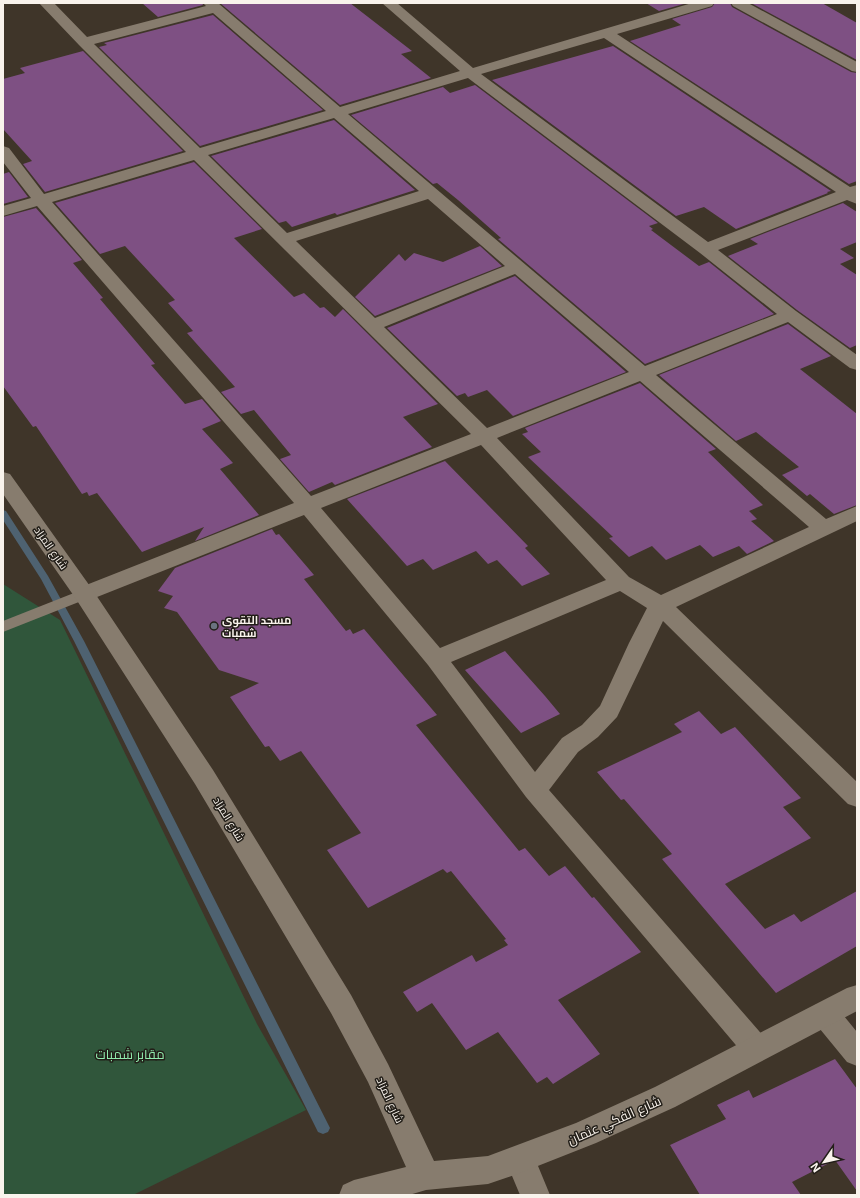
<svg xmlns="http://www.w3.org/2000/svg" width="860" height="1198" font-family="Inter,Cairo,sans-serif">
	<style>
		.green { fill: #30563b }
		.lines { fill: none; stroke-linecap: round; stroke-linejoin: round }
		.stream { fill: #4e6271; fill-rule: evenodd }
		.building { fill: #7e5083 }
		.lane { fill: #877c6e; fill-rule: evenodd }
		.street { fill: #877c6e; fill-rule: evenodd }
		.secondary { fill: #877c6e; fill-rule: evenodd }
		.worship-dot { fill: #6b7280; stroke: #221e18; stroke-width: 1.5 }
		.labels { text-anchor: middle; stroke-width: 3; stroke-linejoin: round; paint-order: stroke }
		.street-label { font-size: 11px; fill: #f9f3ec; stroke: #221e18 }
		.poi-label { font-size: 11px; font-weight: bold; fill: #f9f3ec; stroke: #221e18; text-anchor: start }
		.near-park-label { font-size: 13px; fill: #91edad; stroke: #221e18 }
		.near-street-label { font-size: 13px; fill: #f9f3ec; stroke: #221e18 }
	</style>
	<rect width="100%" height="100%" fill="#3f3529"/>
	<path class="green" d="M3,584L60,620L257,1024L306,1110L133,1195H3Z"/>
	<g class="lines">
		<path class="stream" d="M3,510L6,511L48,576L84,641L328,1124L330,1128L328,1132L323,1134L318,1132L74,641L41,579L3,520Z"/>
	</g>
	<path class="building" d="M142,3H202L203,5L158,17Z
		M220,3H350L412,51L401,54L431,78L340,105Z
		M646,3H687L659,11Z
		M715,3H730L732,7L851,72L857,73V181L849,184L630,41L681,25L672,19L712,7Z
		M751,3H822L857,23V60Z
		M213,15L323,110L200,146L99,47L107,45L104,43Z
		M613,46L831,191L827,192L828,193L736,229L704,207L676,216L492,80Z
		M83,51L183,151L45,192L23,164L32,161L3,129V79L25,73L20,68Z
		M475,85L658,223L649,226L653,229L651,230L699,266L709,262L774,314L645,364L498,239L501,238L458,200L437,183L433,184L351,115L443,87L450,93Z
		M334,120L415,190L337,215L335,213L292,227L286,221L279,223L211,156Z
		M194,162L262,229L234,238L294,297L304,293L320,308L324,307L335,317L343,309L438,404L403,417L432,447L335,485L332,482L309,492L280,459L291,455L254,410L241,414L221,392L235,387L187,333L193,331L168,303L175,300L125,246L100,254L55,203Z
		M9,172L28,197L3,204V174Z
		M843,203L857,212V242L840,249L854,258L840,264L857,275V345L850,348L797,310L728,256L758,244L750,239Z
		M36,208L82,260L73,263L103,298L100,299L155,364L151,365L185,404L202,399L221,421L202,429L233,463L220,469L259,515L195,541L204,527L142,552L97,493L89,496L87,492L82,494L36,426L33,427L3,386V217Z
		M480,246L502,266L375,316L355,297L399,254L405,261L414,253L443,262Z
		M515,276L626,372L513,416L487,390L468,397L465,393L457,396L387,328Z
		M788,324L831,356L800,369L857,414V505L834,514L810,494L807,496L782,475L799,467L756,432L736,441L659,375Z
		M640,383L716,449L708,452L763,505L749,511L757,519L751,521L774,541L747,554L739,546L713,557L700,545L666,560L652,546L629,557L609,538L613,537L528,457L541,452L522,434L528,432L525,428Z
		M445,461L528,546L525,548L550,574L522,586L497,560L488,564L476,551L433,570L423,559L407,566L347,499Z
		M272,529L276,535L279,534L314,575L304,579L346,631L350,629L353,634L364,629L437,715L416,725L519,851L525,848L549,876L565,866L592,898L594,897L641,952L558,1000L600,1054L553,1084L547,1077L537,1083L498,1032L466,1050L432,1003L417,1012L403,992L472,955L476,962L508,945L504,940L506,939L451,871L447,873L443,869L368,908L327,850L361,833L301,751L280,761L269,746L265,747L230,697L259,683L219,670L177,612L164,608L173,596L158,591L175,568Z
		M505,651L545,696L560,714L521,733L465,670Z
		M699,711L721,734L735,727L801,798L783,807L811,838L725,884L765,929L794,914L801,922L857,891V946L776,993L662,859L672,854L624,799L621,800L597,772L682,732L674,724Z
		M835,1059L857,1089V1191L835,1160L792,1182L801,1195H700L670,1145L726,1119L717,1105L749,1090L753,1098Z"/>
	<g class="lines">
		<path class="lane" d="M84,589L89,590L91,594L89,598L3,632V621Z"/>
		<path class="street" d="M39,3H54L87,37L206,6L203,3H218L340,107L460,71L382,3H397L473,68L692,3H714L712,6L617,34L850,187L857,185V204L847,200L718,250L796,311L857,355V370L850,368L788,322L656,375L826,519L857,506V521L676,607L857,782V807L848,804L663,621L617,717L598,737L578,752L549,790L766,1039L770,1048L766,1057L756,1061L746,1057L526,797L428,665L304,515L92,599L84,602L76,599L73,594L76,589L294,503L37,206L3,216V206L31,198L3,162V146L9,148L44,194L186,152L79,45ZM213,13L326,111L200,148L94,44ZM604,38L836,192L708,242L481,74ZM468,78L700,253L777,314L645,366L348,114ZM334,118L419,191L287,233L208,155ZM194,160L471,434L311,496L52,202ZM428,199L505,266L375,318L296,241ZM515,274L629,372L487,428L384,327ZM640,381L809,527L661,595L629,577L497,438ZM481,445L606,580L440,648L321,508ZM620,591L647,608L629,643L600,706L582,725L562,738L535,772L451,662Z
			M731,3H748L857,62V72L852,71L733,6Z
			M825,1002L835,1005L857,1032V1066L847,1062L815,1023L811,1014L815,1005Z
			M520,1145L531,1149L550,1195H520L505,1159L509,1149Z"/>
		<path class="secondary" d="M3,472L10,474L92,589L213,770L351,995L388,1064L434,1161L488,1156L576,1123L655,1087L847,988L857,985V1011L675,1107L596,1143L520,1173L488,1184L426,1190L409,1195H339L343,1185L354,1180L406,1167L368,1082L331,1013L195,784L76,599L3,494Z"/>
	</g>
	<circle class="worship-dot" cx="214" cy="626" r="4"/>
	<g class="labels">
		<g class="street-label">
			<text transform="translate(51 548) rotate(55)" y="4">شارع المزاد</text>
			<text transform="translate(229 819) rotate(59)" y="4">شارع المزاد</text>
			<text transform="translate(390 1100) rotate(65)" y="4">شارع المزاد</text>
		</g>
		<g class="poi-label">
			<text x="222" y="624">مسجد التقوى<tspan x="222" dy="13">شمبات</tspan></text>
		</g>
		<g class="near-park-label">
			<text x="130" y="1059">مقابر شمبات</text>
		</g>
		<g class="near-street-label">
			<text transform="translate(614 1120) rotate(-24)" y="5">شارع الفكي عثمان</text>
		</g>
	</g>
	<rect width="860" height="1198" fill="none" stroke="#f9f3ec" stroke-width="8"/>
	<g transform="translate(824 1162) rotate(236)" stroke="#221e18" stroke-width="3" paint-order="stroke">
	<path d="M0-3L7 15L0 10L-7 15Z" fill="#f9f3ec"/>
	<text y="-6" font-size="11" font-weight="bold" text-anchor="middle" fill="#f9f3ec">N</text>
	</g>
</svg>
